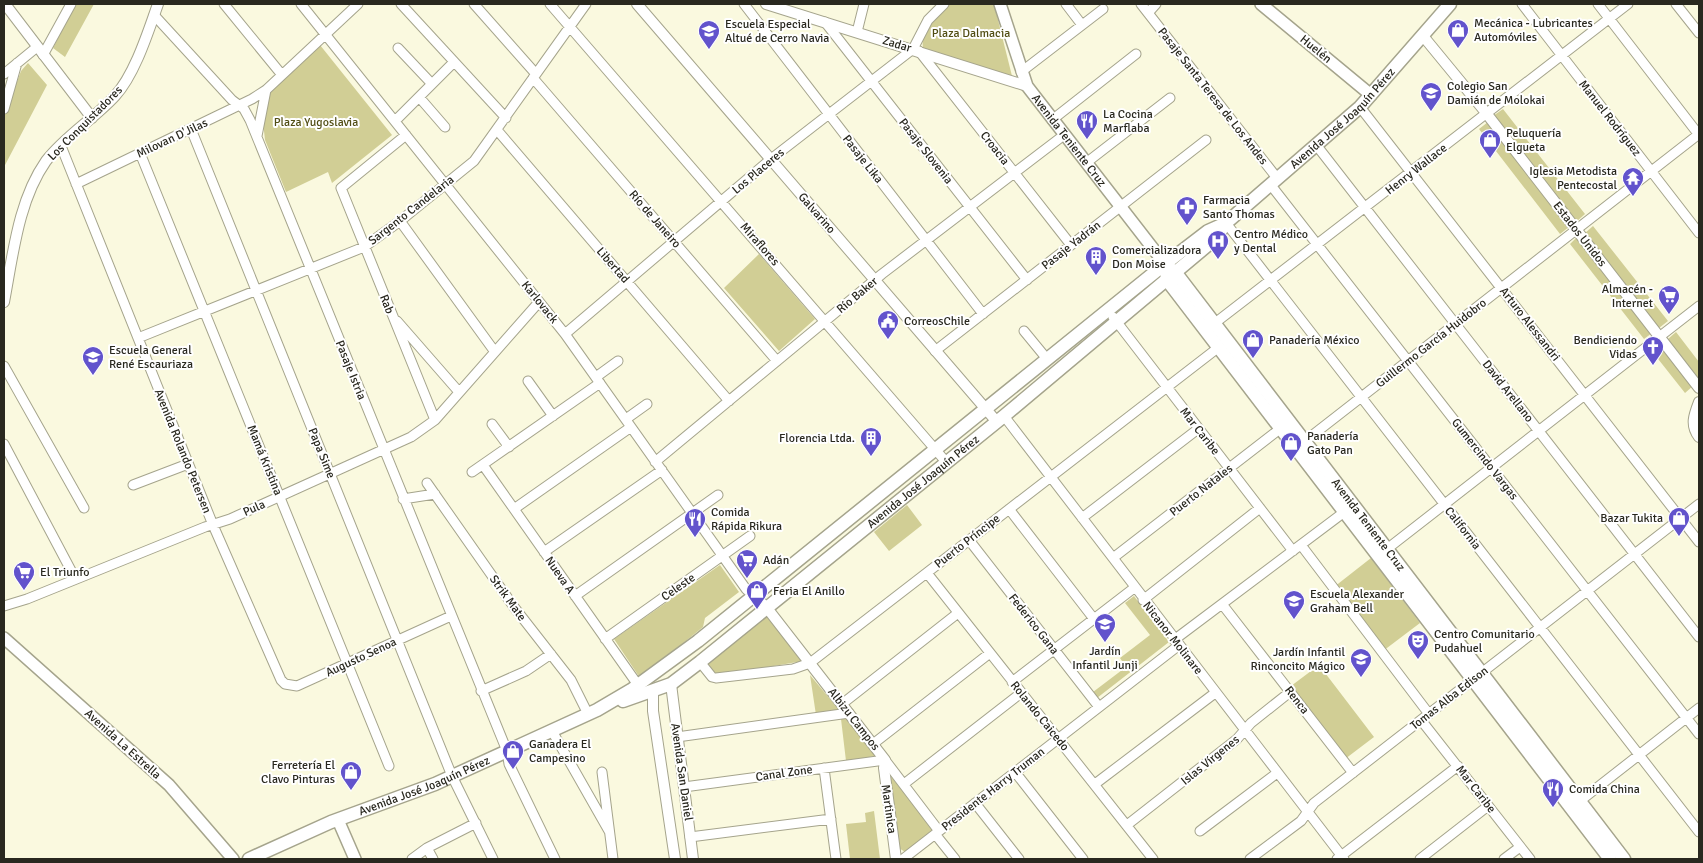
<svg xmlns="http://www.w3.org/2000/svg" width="1703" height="863" font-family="Signika,sans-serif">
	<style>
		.green { fill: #d1ce95 }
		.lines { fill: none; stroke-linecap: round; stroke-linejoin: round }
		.minor-casing { stroke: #a5a48c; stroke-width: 11 }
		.tertiary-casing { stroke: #a5a48c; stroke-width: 12 }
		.secondary-casing { stroke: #a5a48c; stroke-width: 14 }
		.primary-casing { stroke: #a5a48c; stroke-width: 15 }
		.minor { stroke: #fff; stroke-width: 9 }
		.tertiary { stroke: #fff; stroke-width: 10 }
		.secondary { stroke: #fff; stroke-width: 11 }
		.primary { stroke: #fff; stroke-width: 12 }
		.labels { text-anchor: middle; stroke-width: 4; stroke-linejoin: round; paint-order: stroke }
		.poi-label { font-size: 12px; fill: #29281f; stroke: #fff; text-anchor: start }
		.park-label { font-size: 12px; fill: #524e15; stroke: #fff }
		.street-label { font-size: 12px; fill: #29281f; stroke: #fff }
	</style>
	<rect width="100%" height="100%" fill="#faf9df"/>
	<path class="green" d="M75,4H94L65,57L53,48Z
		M949,4H994L1012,76L923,48C920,30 937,15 949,4Z
		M320,45L392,135L332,183L328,172L286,192L265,140L263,122L270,93Z
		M28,63L47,85L4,167V116L21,71Z
		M1503,109L1585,214L1576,222L1493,116Z
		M1488,122L1569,227L1560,234L1479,129Z
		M1593,226L1668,321L1659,328L1584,234Z
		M1577,237L1652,333L1644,339L1570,244Z
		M759,254L815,319L779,351L724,288Z
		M1676,332L1699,362V379L1668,339Z
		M1660,343L1693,386L1685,393L1651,350Z
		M907,505L922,525L889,551L874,532Z
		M1371,558L1420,623L1383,651L1334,587Z
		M720,565L739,592L705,618L703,627L640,678L614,639Z
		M1134,596L1169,642L1097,698L1093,692L1126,667L1120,658L1150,635L1125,603Z
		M766,616L803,661L715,676L707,665Z
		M1319,665L1374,737L1345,759L1291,686Z
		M810,675L840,711L816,715Z
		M847,718L875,756L846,761L841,719Z
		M890,775L933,831L905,852L899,848Z
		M874,811L880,859H850L846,824L866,822L865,813Z"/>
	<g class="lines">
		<g class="minor-casing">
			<path id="minor" d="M224,4L282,75
				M301,4L565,334L746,589L754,596
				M401,4L506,118
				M474,4L536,74
				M550,4L947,463
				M744,4L983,314
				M1066,4L1082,25
				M1141,4L1277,178
				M1522,4L1699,233
				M1598,4L1699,135
				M1676,4L1699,33
				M1148,13L1156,4
				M154,15L232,100L244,109L250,120L507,751L509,764L555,859
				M825,22L1027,280
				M857,32L864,4
				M398,48L432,84
				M919,51L1071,245
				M43,55L71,4
				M1021,72L1103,9
				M4,74L37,47
				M533,78L777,361
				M419,97L445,127
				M1360,107L1699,542
				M4,109L17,63
				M1052,120L1136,54
				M395,121L454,62
				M191,129L452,776L493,859
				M497,130L729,401
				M406,135L341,188L435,420
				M257,136L266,90
				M61,146L213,525L281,680L285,684L297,686L451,616
				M1317,146L1699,637
				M140,153L389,766
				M1086,163L1170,98
				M76,184L252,99L266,90L358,4
				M1270,184L1699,734
				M400,221L495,352
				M1226,223L1699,832
				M1113,317L1293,551
				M397,321L459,392
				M1210,323H1215L1628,4
				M1024,331L1047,359
				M565,334L771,159L913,49L928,20L944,4
				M138,338L364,247L400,221L474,161L586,4
				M935,351L1206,140
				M4,366L84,508
				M596,377L618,361
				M528,381L553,416
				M1004,416L1344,859
				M626,419L647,404
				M492,424L509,447
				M1305,441L1699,134
				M4,444L75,578
				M655,462L882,274L1064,135
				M483,465L638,685
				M472,472L600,383
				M427,483L514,607L571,680L588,714
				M133,485L188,464
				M403,499L435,494
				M514,509L631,427
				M1009,509L1094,619
				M1082,518L1198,429
				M969,540L1099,707
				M1301,545L1429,714
				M1387,549L1699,306
				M544,552L662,470
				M1113,558L1285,425
				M927,573L1153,859
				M575,596L718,495
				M1143,600L1260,508
				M1222,604L1353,773
				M4,606L27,599L205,527L230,519L411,437L435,420L539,302
				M605,639L750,536
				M1174,640L1347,510
				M700,662L712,677L716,678L793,669L810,663L1219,347
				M1012,682L1134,588
				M481,691L526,671L551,654
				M842,704L958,613
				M1421,720L1530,859
				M552,731L609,831
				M677,737L849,713
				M873,744L990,653
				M824,768L836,859
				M602,772L613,859
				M1015,772L1083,859
				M904,784L1021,693
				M1095,784L1215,693
				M684,787L885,760L939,831
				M1580,801L1699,708
				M975,803L1019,859
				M1127,825L1237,739L1251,723L1290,692
				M1200,831L1277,773
				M935,834L955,859
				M690,837L831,819
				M427,848L433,859
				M412,859L427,848L476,823
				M903,859L1178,646
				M1250,859L1301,821L1314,803L1699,504
				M1337,859L1458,766
				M1420,859L1488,806
				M1504,859L1520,847"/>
		</g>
		<g class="tertiary-casing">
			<path id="tertiary" d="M5,4L92,118
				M637,4L997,422
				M766,4L1027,86
				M1423,36L1483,109L1699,388
				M4,302C13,255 18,201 46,161C65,136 94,119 115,96C135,74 148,32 158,4
				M1699,402C1694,415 1690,425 1699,437
				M754,596L767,608L885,760L884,768L896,859
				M671,684L693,859
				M653,691V711L675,859"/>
		</g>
		<g class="secondary-casing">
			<g id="secondary">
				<path id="s1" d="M1000,4L1027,86L1165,264"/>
				<path d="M1261,4L1371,95"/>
				<path d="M4,638L169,785L233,859"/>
				<path d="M338,820L355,859"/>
			</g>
		</g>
		<g class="primary-casing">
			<g id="primary">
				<path id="s2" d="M1169,267L1179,277L1624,859"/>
				<path d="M1166,271L1167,279L1170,284L1610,859"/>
				<path id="s3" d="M623,701L671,684L700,662L1004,416L1215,239L1226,223L1360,107L1450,4"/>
				<path id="s4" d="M249,859L331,822L435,784L597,710L631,690L698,641L1165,264L1208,231L1226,223"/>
			</g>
		</g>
		<use href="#minor" class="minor"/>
		<use href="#tertiary" class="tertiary"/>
		<use href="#secondary" class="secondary"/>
		<use href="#primary" class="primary"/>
	</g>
	<defs>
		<g id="shop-pin" transform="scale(1.125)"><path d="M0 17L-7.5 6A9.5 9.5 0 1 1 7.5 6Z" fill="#6253cc" stroke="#fff"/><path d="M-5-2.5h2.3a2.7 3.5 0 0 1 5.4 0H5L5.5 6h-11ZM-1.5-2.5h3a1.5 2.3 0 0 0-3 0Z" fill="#fff"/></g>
		<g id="school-pin" transform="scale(1.125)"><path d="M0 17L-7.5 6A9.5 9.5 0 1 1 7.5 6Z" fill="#6253cc" stroke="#fff"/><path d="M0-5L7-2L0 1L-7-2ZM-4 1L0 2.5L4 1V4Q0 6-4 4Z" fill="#fff"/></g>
		<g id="restaurant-pin" transform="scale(1.125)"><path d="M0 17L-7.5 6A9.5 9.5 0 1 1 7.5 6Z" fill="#6253cc" stroke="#fff"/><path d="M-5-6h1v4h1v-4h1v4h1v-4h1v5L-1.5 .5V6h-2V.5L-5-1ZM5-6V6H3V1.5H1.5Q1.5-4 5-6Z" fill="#fff"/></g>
		<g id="temple-pin" transform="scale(1.125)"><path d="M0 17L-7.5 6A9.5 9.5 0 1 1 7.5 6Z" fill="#6253cc" stroke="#fff"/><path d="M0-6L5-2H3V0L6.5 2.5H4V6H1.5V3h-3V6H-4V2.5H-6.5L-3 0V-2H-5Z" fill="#fff"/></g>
		<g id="pharmacy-pin" transform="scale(1.125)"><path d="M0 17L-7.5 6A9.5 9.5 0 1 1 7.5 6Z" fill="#6253cc" stroke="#fff"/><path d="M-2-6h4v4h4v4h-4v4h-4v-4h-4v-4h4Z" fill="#fff"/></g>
		<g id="hospital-pin" transform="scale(1.125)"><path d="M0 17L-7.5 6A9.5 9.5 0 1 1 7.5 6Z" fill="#6253cc" stroke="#fff"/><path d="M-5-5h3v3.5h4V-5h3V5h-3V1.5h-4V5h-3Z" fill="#fff"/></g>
		<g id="building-pin" transform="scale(1.125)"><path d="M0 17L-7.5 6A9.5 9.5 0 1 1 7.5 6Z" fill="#6253cc" stroke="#fff"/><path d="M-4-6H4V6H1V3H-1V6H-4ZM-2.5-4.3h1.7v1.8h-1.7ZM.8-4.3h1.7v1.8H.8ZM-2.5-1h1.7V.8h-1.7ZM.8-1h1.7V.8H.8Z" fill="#fff"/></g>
		<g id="supermarket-pin" transform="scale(1.125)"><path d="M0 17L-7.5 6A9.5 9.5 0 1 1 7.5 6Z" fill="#6253cc" stroke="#fff"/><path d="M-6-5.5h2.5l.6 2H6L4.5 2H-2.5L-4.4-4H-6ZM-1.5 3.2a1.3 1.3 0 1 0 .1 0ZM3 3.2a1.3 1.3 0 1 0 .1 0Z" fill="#fff"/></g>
		<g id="civic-pin" transform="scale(1.125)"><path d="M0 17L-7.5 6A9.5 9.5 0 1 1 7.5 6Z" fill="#6253cc" stroke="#fff"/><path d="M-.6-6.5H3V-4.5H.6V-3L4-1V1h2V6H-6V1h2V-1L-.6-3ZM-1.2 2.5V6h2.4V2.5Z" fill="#fff"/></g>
		<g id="church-pin" transform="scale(1.125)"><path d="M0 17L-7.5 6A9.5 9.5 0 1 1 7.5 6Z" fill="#6253cc" stroke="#fff"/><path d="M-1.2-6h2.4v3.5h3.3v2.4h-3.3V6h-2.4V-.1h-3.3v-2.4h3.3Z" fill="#fff"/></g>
		<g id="theatre-pin" transform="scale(1.125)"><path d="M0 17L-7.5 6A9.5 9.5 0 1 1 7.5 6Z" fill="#6253cc" stroke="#fff"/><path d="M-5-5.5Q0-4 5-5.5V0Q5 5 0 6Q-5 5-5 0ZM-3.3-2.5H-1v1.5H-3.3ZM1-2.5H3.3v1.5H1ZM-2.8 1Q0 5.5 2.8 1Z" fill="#fff"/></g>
	</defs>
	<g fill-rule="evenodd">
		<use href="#shop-pin" x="1458" y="30"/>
		<use href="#school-pin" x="709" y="31"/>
		<use href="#school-pin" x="1431" y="93"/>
		<use href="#restaurant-pin" x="1087" y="121"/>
		<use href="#shop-pin" x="1490" y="140"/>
		<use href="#temple-pin" x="1633" y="178"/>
		<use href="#pharmacy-pin" x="1187" y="207"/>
		<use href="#hospital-pin" x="1218" y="241"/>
		<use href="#building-pin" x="1096" y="257"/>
		<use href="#supermarket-pin" x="1669" y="296"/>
		<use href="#civic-pin" x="888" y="321"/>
		<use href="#shop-pin" x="1253" y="340"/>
		<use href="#church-pin" x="1653" y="347"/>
		<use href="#school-pin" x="93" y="357"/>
		<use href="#building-pin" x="871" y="438"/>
		<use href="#shop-pin" x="1291" y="443"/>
		<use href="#shop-pin" x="1679" y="518"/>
		<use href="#restaurant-pin" x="695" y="519"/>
		<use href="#supermarket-pin" x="747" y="560"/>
		<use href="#supermarket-pin" x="24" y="572"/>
		<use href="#shop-pin" x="757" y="591"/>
		<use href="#school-pin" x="1294" y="601"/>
		<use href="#school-pin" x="1105" y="624"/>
		<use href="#theatre-pin" x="1418" y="641"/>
		<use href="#school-pin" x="1361" y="659"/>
		<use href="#shop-pin" x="513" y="751"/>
		<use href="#shop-pin" x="351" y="772"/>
		<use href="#restaurant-pin" x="1553" y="789"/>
	</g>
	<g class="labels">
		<g class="poi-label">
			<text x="1474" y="27">Mecánica - Lubricantes<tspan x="1474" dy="14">Automóviles</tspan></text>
			<text x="725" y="28">Escuela Especial<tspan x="725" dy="14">Altué de Cerro Navia</tspan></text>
			<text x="1447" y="90">Colegio San<tspan x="1447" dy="14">Damián de Molokai</tspan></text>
			<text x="1103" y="118">La Cocina<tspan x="1103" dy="14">Marflaba</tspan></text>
			<text x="1506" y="137">Peluquería<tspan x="1506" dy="14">Elgueta</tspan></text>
			<text x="1617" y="175" text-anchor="end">Iglesia Metodista<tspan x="1617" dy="14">Pentecostal</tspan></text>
			<text x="1203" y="204">Farmacia<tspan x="1203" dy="14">Santo Thomas</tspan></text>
			<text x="1234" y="238">Centro Médico<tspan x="1234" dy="14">y Dental</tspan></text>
			<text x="1112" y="254">Comercializadora<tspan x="1112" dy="14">Don Moise</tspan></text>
			<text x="1653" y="293" text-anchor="end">Almacén -<tspan x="1653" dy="14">Internet</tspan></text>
			<text x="904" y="325">CorreosChile</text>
			<text x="1269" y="344">Panadería México</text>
			<text x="1637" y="344" text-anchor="end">Bendiciendo<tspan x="1637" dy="14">Vidas</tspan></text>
			<text x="109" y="354">Escuela General<tspan x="109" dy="14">René Escauriaza</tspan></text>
			<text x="1307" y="440">Panadería<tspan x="1307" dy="14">Gato Pan</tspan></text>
			<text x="855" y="442" text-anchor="end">Florencia Ltda.</text>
			<text x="711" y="516">Comida<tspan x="711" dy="14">Rápida Rikura</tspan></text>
			<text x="1663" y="522" text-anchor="end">Bazar Tukita</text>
			<text x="763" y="564">Adán</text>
			<text x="40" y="576">El Triunfo</text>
			<text x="773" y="595">Feria El Anillo</text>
			<text x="1310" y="598">Escuela Alexander<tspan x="1310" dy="14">Graham Bell</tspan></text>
			<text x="1434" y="638">Centro Comunitario<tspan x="1434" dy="14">Pudahuel</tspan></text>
			<text x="1105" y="655" text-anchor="middle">Jardín<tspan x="1105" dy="14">Infantil Junji</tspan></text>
			<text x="1345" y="656" text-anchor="end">Jardín Infantil<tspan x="1345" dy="14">Rinconcito Mágico</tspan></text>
			<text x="529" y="748">Ganadera El<tspan x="529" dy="14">Campesino</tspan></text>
			<text x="335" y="769" text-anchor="end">Ferretería El<tspan x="335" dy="14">Clavo Pinturas</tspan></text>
			<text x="1569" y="793">Comida China</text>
		</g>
		<g class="park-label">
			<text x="971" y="37">Plaza Dalmacia</text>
			<text x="316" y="126">Plaza Yugoslavia</text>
		</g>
		<g class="street-label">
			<text transform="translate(897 44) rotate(17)" y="4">Zadar</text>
			<text transform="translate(1316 49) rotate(39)" y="4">Huelén</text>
			<text transform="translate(1213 96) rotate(52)" y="4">Pasaje Santa Teresa de Los Andes</text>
			<text dy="4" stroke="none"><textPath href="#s3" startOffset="930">Avenida José Joaquín Pérez</textPath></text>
			<text transform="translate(1610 118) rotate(52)" y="4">Manuel Rodríguez</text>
			<text transform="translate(85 123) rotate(-45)" y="4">Los Conquistadores</text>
			<text transform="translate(172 138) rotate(-25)" y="4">Milovan D'Jilas</text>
			<text dy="4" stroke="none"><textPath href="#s1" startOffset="155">Avenida Teniente Cruz</textPath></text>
			<text transform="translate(995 148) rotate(52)" y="4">Croacia</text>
			<text transform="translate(926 151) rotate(52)" y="4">Pasaje Slovenia</text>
			<text transform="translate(863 159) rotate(52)" y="4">Pasaje Lika</text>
			<text transform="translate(1416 169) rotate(-38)" y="4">Henry Wallace</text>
			<text transform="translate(758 171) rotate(-40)" y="4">Los Placeres</text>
			<text transform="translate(411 210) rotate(-38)" y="4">Sargento Candelaria</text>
			<text transform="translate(817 213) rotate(49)" y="4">Galvarino</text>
			<text transform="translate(655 219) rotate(49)" y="4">Río de Janeiro</text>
			<text transform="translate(1580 234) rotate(52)" y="4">Estados Unidos</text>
			<text transform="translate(760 244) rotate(49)" y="4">Miraflores</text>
			<text transform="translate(1071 245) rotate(-38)" y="4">Pasaje Yadrán</text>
			<text transform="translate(613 265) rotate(49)" y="4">Libertad</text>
			<text transform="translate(857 295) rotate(-40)" y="4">Río Baker</text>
			<text transform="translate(540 302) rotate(51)" y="4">Karlovack</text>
			<text transform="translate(387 304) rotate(68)" y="4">Rab</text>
			<text transform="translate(1530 324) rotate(52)" y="4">Arturo Alessandri</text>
			<text transform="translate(1431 343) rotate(-38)" y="4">Guillermo García Huidobro</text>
			<text transform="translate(351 370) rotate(68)" y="4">Pasaje Istria</text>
			<text transform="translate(1508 391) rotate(52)" y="4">David Arellano</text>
			<text transform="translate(1200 431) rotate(52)" y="4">Mar Caribe</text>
			<text transform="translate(183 451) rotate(68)" y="4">Avenida Rolando Petersen</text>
			<text transform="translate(322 453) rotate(68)" y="4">Papa Sime</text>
			<text transform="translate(1485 459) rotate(52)" y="4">Gumercindo Vargas</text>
			<text transform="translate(265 460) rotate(68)" y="4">Mamá Kristina</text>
			<text dy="4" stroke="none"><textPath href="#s3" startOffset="374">Avenida José Joaquín Pérez</textPath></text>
			<text transform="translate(1201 490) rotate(-38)" y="4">Puerto Natales</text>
			<text transform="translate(254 508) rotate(-24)" y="4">Pula</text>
			<text dy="4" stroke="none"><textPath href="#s2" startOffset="326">Avenida Teniente Cruz</textPath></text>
			<text transform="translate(1463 528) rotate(52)" y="4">California</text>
			<text transform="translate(967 541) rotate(-38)" y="4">Puerto Príncipe</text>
			<text transform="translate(560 575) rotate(55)" y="4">Nueva A</text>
			<text transform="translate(678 587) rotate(-35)" y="4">Celeste</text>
			<text transform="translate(508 598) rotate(54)" y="4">Strik Mate</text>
			<text transform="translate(1034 624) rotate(52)" y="4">Federico Gana</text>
			<text transform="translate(1173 638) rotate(52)" y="4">Nicanor Molinare</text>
			<text transform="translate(361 657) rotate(-25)" y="4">Augusto Senoa</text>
			<text transform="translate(1449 698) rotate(-38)" y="4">Tomas Alba Edison</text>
			<text transform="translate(1297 700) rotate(52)" y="4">Renca</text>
			<text transform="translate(1040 716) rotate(51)" y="4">Rolando Caicedo</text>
			<text transform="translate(854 719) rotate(52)" y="4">Albizu Campos</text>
			<text transform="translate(123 744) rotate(42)" y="4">Avenida La Estrella</text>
			<text transform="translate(1210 760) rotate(-39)" y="4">Islas Vírgenes</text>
			<text transform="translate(682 772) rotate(82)" y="4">Avenida San Daniel</text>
			<text transform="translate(784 773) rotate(-8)" y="4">Canal Zone</text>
			<text dy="4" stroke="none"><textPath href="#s4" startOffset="190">Avenida José Joaquín Pérez</textPath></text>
			<text transform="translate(993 789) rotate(-38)" y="4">Presidente Harry Truman</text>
			<text transform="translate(1476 789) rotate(52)" y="4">Mar Caribe</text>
			<text transform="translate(889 809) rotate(82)" y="4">Martinica</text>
		</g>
	</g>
	<rect width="1703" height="863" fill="none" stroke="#29281f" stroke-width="10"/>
</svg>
